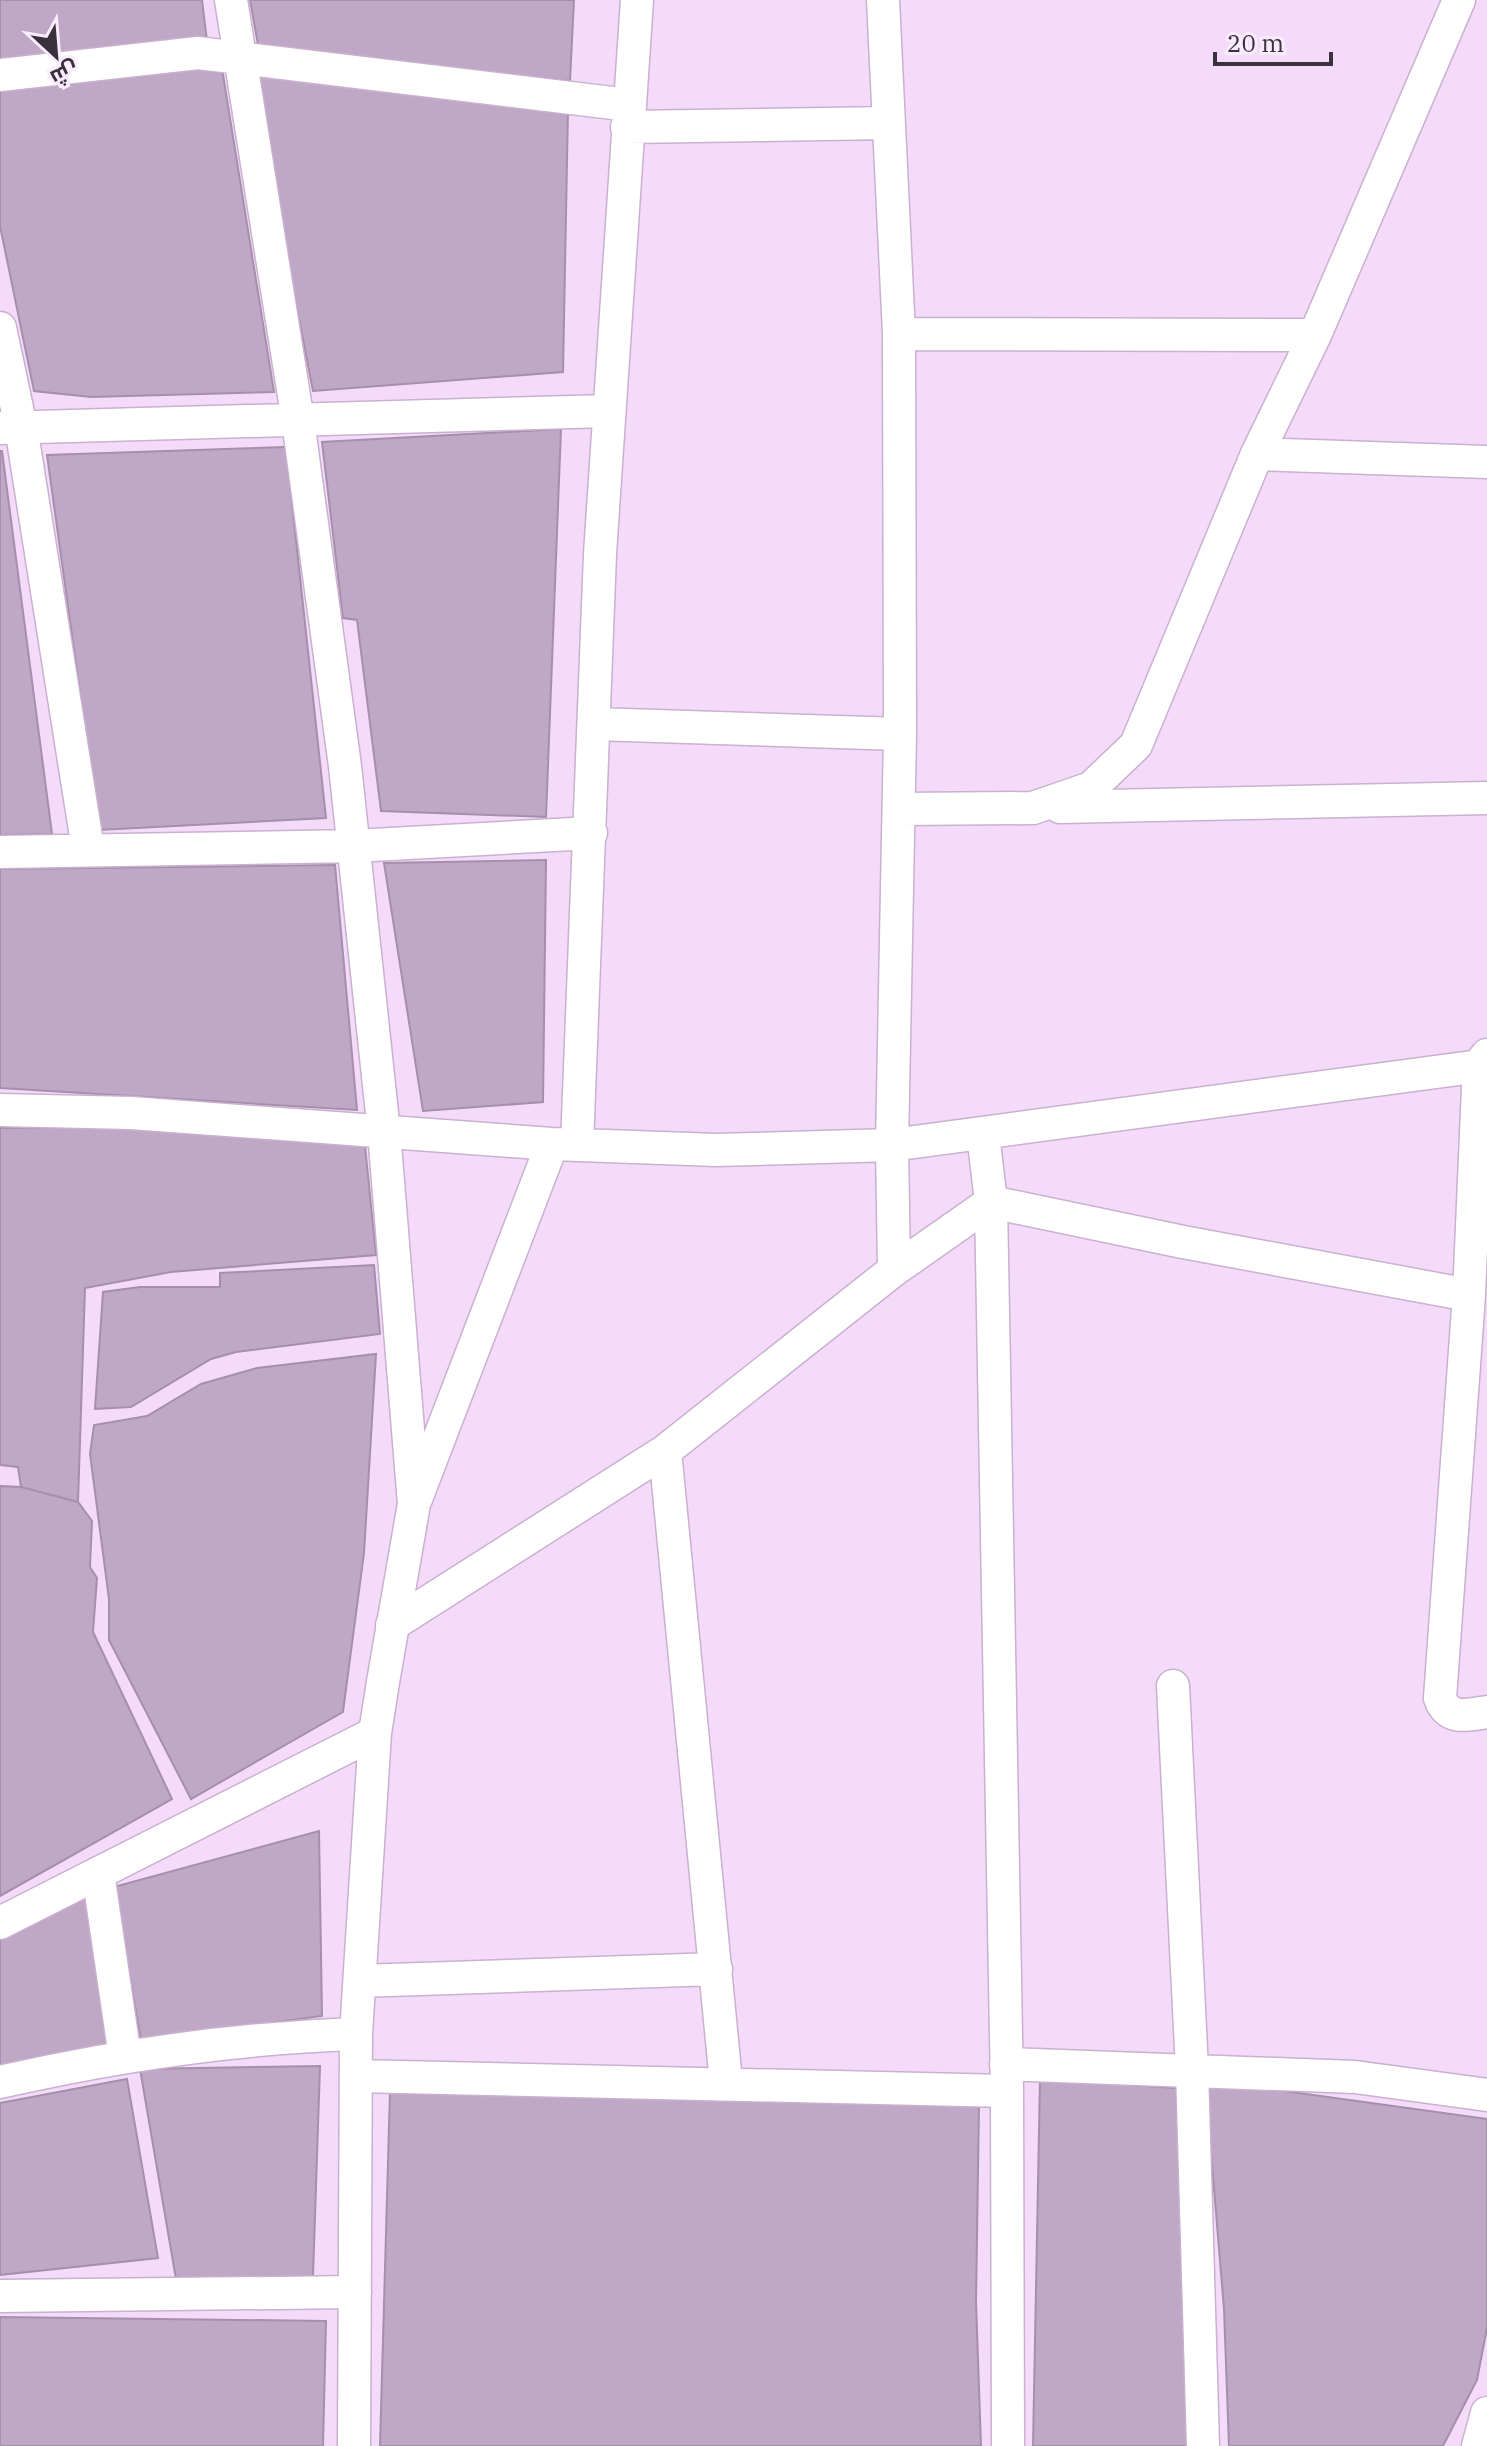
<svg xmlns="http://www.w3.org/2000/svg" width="1487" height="2446" font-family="'IBM Plex Serif',Cairo,serif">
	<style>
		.building { fill: #bfa8c5; stroke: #a58fab; stroke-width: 2 }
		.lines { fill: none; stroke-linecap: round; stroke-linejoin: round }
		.minor-casing { stroke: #c9b1cf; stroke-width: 35 }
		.minor { stroke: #fff; stroke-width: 32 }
	</style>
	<rect width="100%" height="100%" fill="#f3dbf9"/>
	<path class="building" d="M0,0H202L207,41L0,64Z
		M250,0H574L570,81L259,50Z
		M220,56L274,392L91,397L34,391L0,226V87Z
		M250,67L568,109L563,372L313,391Z
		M561,429L546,817L381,811L357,620L343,618L322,442Z
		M286,447L326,818L99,830L47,455Z
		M0,451H2L52,834L0,835Z
		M546,860L543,1102L423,1111L384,863Z
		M335,865L357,1110L0,1088V869Z
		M137,1126L365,1146L376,1255L171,1272L85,1288L78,1502L21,1487L18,1467L0,1465V1128Z
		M374,1265L380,1334L236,1352L211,1359L131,1407L95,1409L103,1292L140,1287H220V1273Z
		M376,1354L364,1553L343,1712L191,1799L109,1640V1599L90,1454L94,1425L147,1416L201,1384L257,1368Z
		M0,1486L21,1487L78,1502L92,1521L90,1567L97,1578L93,1632L172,1799L0,1896Z
		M319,1831L322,2016L141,2040L114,1887Z
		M90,1893L116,2046L0,2071V1938Z
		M320,2066L313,2276L177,2285L140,2069Z
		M127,2079L158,2258L0,2275V2103Z
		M1040,2079L1176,2088L1191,2446H1033Z
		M1205,2080L1487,2119V2328L1477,2380L1443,2446H1229L1224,2309Z
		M390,2091L979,2105L976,2302L981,2446H380Z
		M0,2317L326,2321L323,2446H0Z"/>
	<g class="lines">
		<g class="minor-casing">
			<path id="minor" d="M231,0L298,421L345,766L384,1132L414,1504
				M883,0L899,334L900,734L892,1145L894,1270
				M0,75L198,53L629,105
				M627,127L888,123
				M0,328L21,427L88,849
				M899,334L1315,335
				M0,428L608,411
				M1257,454L1487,462
				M595,724L900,734
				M1060,807L1487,798
				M900,809L1033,808L1091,788L1136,745L1257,454L1315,335L1459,0
				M0,852L354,846L591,833
				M1487,1055L1479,1065L1469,1295L1440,1698C1448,1721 1467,1715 1487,1712
				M0,1110L131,1113L552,1144L716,1150L892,1145L1487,1065
				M983,1134L991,1202L1007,2091L1008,2446
				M577,1145L600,554L637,0
				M665,1451L726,2082
				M392,1625L665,1451L894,1270L991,1202L1183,1242L1469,1295
				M1173,1686L1192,2069L1203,2446
				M98,1873L125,2057
				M0,1923L375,1733
				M360,1981L716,1969
				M1006,2064L1355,2077L1487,2095
				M356,2076L1007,2091
				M0,2082C118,2055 236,2038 356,2034
				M0,2296L355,2292
				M354,2446L356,2034L375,1733L383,1682L414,1504L552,1144
				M1478,2446L1487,2413"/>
		</g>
		<use href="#minor" class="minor"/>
	</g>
	<g transform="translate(56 56) rotate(154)" stroke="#faecfe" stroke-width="6" paint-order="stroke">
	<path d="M0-6L14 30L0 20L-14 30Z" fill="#3b313d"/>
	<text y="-12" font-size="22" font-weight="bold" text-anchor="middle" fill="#3b313d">ش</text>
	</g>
	<path d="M1215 52v12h116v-12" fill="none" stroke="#3b313d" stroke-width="4"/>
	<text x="1227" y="52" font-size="24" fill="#3b313d" stroke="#faecfe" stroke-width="6" paint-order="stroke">20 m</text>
</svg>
